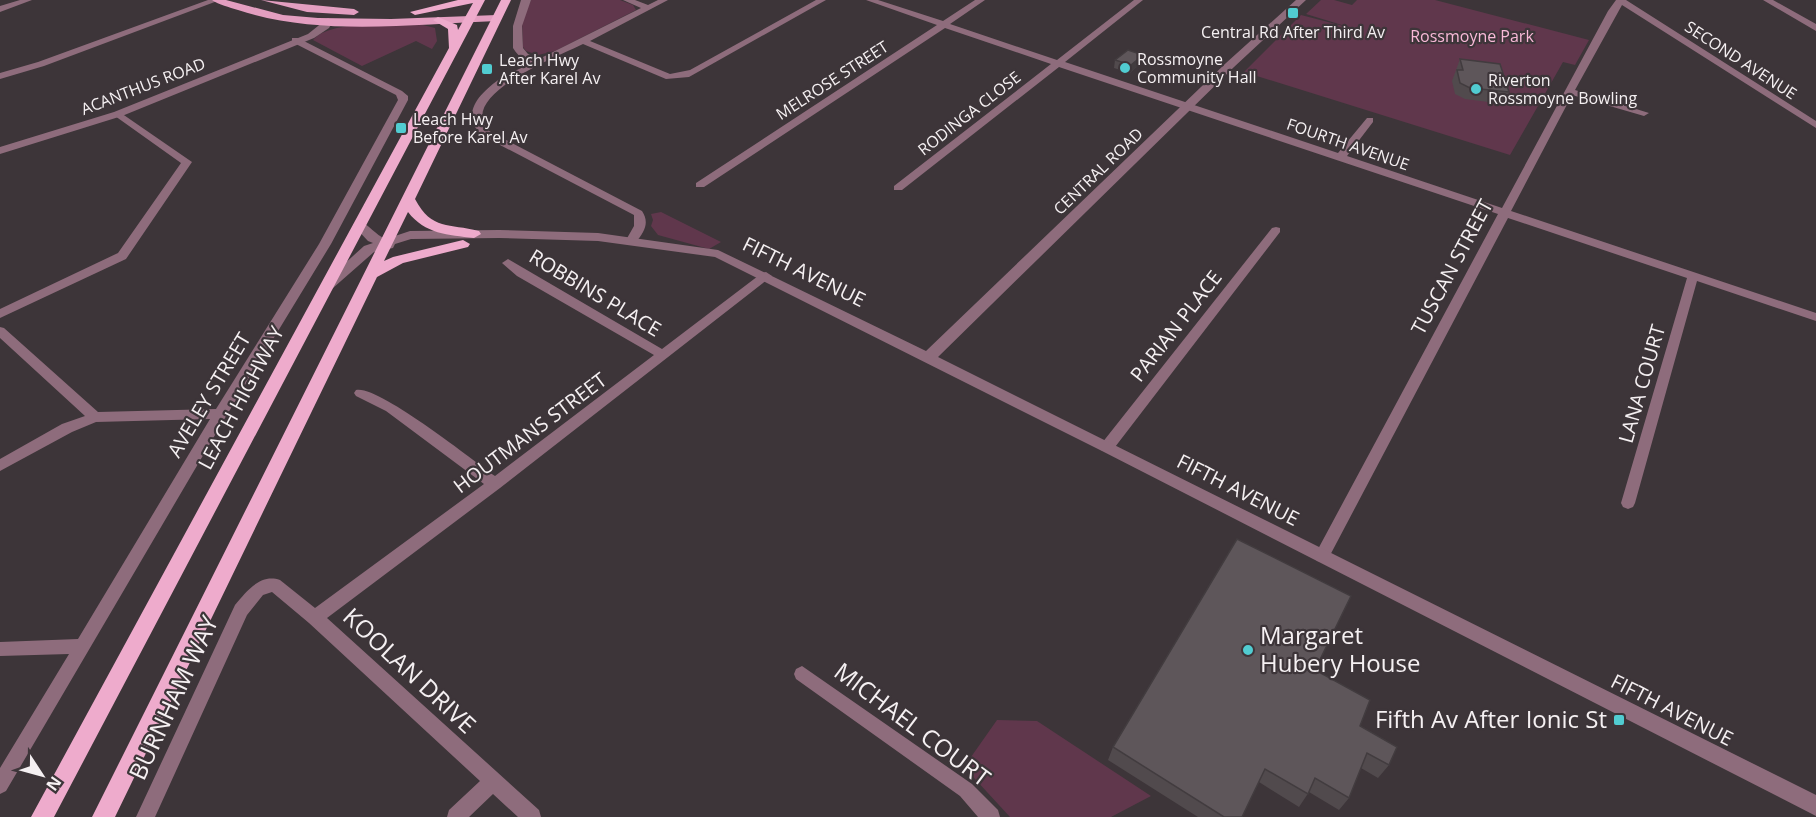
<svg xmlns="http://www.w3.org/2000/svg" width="1816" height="817" font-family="'Open Sans',sans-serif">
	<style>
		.green { fill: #60374c }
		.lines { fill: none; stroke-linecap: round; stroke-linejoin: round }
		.minor { fill: #8e6c7c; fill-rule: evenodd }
		.tertiary { fill: #8e6c7c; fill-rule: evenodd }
		.primary { fill: #e39ec0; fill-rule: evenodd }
		.trunk { fill: #eeabcc; fill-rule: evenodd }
		.wall { fill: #514a4d }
		.shaded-wall { fill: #423c3f }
		.building { fill: #5e565a; stroke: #423c3f; stroke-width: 1.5 }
		.poi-dot { fill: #51ccd1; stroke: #3d3539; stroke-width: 2 }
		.labels { text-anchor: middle; stroke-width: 4.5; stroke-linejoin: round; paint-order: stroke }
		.far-poi-label { font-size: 16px; fill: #f5f0f2; stroke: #3d3539; text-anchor: start }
		.far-park-label { font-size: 16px; fill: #f9b9d8; stroke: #3d3539 }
		.far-street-label { font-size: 16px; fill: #f5f0f2; stroke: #3d3539 }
		.street-label { font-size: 20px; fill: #f5f0f2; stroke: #3d3539 }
		.near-poi-label { font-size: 24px; fill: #f5f0f2; stroke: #3d3539; text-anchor: start }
		.near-street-label { font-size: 24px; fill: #f5f0f2; stroke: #3d3539 }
	</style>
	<rect width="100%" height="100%" fill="#3d3539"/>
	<path class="green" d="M531,0H620L633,5L636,10L555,51L538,55L526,51L523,47L522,21Z
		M1321,0H1334L1352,5L1357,0H1435L1589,40L1575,65L1563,62L1510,155L1244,72L1301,15L1355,29L1306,14Z
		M423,25L435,28L437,41L432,49L416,41L362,66L313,40C330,19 397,25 423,25Z
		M661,212L721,242L709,249L658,235L651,226L653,220L651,214Z
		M997,720L1037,721L1151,796L1111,817H1010L964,767Z"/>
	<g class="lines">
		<path class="minor" d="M20,0H32L0,12V6Z
			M208,0H220L44,66L0,79V73L38,62Z
			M623,0H635L648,5L658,0H668L590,41L670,74L690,70L816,0H826L689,77L666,79L583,44C560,56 455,95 489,131L642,211C650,223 644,232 636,242L632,243L626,240L634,226V215L481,135C460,112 480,93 501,78L641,8Z
			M866,0H878L943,21L975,0H985L950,24L1057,60L1134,0H1143L1065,62L1338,153L1367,118H1373V122L1347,156L1502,208L1608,11L1616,0H1626L1816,121V128L1622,5L1575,90L1649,113L1644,116L1572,95L1511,211L1816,313V321L1697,281L1635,503L1633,507L1628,509L1623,507L1621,503L1687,278L1508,218L1327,561L1322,562L1317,561L1314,556L1317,551L1498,214L1059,67L902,190H894V186L1051,64L945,28L704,187H696V183L937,25Z
			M1763,0H1773L1816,24V31Z
			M292,38H298L402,91L408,96V100L331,244L225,418L6,791L0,794V768L69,654L0,656V642L78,639L210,419L96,422L72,432L0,471V459L62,424L85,416L0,338V327L4,328L98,412L216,409L319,244L398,100L396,95L292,42Z
			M118,111L192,162L126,259L0,318V309L118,253L181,163L115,116L113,114Z
			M1276,227L1280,228V232L1112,451H1102L1100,447L1102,443L1272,228Z
			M508,259L662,349L762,273L766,272L772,276L500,488L327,618L539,810L541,817H518L493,794L469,817H447L449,810L480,781L309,623L272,592L263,595L247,615L155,817H136L235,605C246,592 260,573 280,580L315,608L484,484L386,411L356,396L354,393L356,390C377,384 474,461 495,476L654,355L517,276L502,263Z
			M802,666L972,784L998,810L1000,817H978L960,796L796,679L794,674L796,669Z"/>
		<path class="tertiary" d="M521,0H531L522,26L523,48L528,54L543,61V65C531,66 519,58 513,48V26Z
			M1296,0H1306L1234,67L938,357L1816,795V816L1102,451L715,257L598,241L499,238L411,239L395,244L393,248L374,252L333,288L328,289L321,285L364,246L373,243L368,241L353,225L359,221C369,224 375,235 386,239L410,231L499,230L598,233L718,250L926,351L1226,63Z
			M328,18L333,21L329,28L314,38L122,116L0,154V147L114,112L308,34Z"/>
		<path class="primary" d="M212,0H226L283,15L318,18L391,19L497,15L502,18L497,21C413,24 319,37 238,10C229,7 219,5 212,0Z
			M261,0L354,9L359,12L354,15L307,12Z"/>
		<path class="trunk" d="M458,0H485L54,817H31L449,48L448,29L433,20L438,17L457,25L458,30L473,3L415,15L410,12Z
			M501,0H511L415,199C432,231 449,223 479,231L481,234L474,238C448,235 425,234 408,212L384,261L393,257L463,240L470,244L468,247L403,263L377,277L115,817H92Z"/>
	</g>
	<path class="wall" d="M1460,59L1509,92L1504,104L1465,99L1455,94L1452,81Z
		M1115,60L1142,62L1130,73L1114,68Z
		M1360,726L1389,765L1378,778L1361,768L1349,798L1339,810L1309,792L1299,807L1259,782L1242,817H1198L1108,760L1113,747Z"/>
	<path class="shaded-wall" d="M1143,55L1142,62L1130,73L1131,65Z"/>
	<path class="building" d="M1128,50L1143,55L1131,65L1115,60Z
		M1460,59L1500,64L1509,92L1470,88L1460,83L1457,70H1463Z
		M1237,539L1351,596L1315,670L1370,700L1360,726L1397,747L1389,765L1367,753L1349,798L1315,778L1308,794L1265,769L1242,817H1224L1113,747Z"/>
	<g class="poi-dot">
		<rect x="1287" y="7" width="12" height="12" rx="3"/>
		<circle cx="1125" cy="68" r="6"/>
		<rect x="481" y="63" width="12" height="12" rx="3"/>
		<circle cx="1476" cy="89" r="6"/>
		<rect x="395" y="122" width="12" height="12" rx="3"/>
		<circle cx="1248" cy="650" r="6"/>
		<rect x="1613" y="714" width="12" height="12" rx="3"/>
	</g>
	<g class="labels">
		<g class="far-poi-label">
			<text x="1293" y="38" text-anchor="middle">Central Rd After Third Av</text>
			<text x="1137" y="65">Rossmoyne<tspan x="1137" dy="18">Community Hall</tspan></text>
			<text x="499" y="66">Leach Hwy<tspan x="499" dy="18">After Karel Av</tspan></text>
			<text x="1488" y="86">Riverton<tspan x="1488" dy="18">Rossmoyne Bowling</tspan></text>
			<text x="413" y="125">Leach Hwy<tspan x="413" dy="18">Before Karel Av</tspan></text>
		</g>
		<g class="far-park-label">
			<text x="1472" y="42">Rossmoyne Park</text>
		</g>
		<g class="far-street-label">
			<text transform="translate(1741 60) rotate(33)" y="6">SECOND AVENUE</text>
			<text transform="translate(832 80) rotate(-33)" y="6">MELROSE STREET</text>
			<text transform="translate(143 86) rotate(-21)" y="6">ACANTHUS ROAD</text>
			<text transform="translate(969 113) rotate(-38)" y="6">RODINGA CLOSE</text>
			<text transform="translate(1348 144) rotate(19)" y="6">FOURTH AVENUE</text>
			<text transform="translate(1098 171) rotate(-44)" y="6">CENTRAL ROAD</text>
		</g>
		<g class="street-label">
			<text transform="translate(1452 267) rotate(-62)" y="7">TUSCAN STREET</text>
			<text transform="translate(804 272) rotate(26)" y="7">FIFTH AVENUE</text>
			<text transform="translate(595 293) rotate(31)" y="7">ROBBINS PLACE</text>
			<text transform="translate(1176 326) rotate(-52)" y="7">PARIAN PLACE</text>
			<text transform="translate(1642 384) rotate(-74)" y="7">LANA COURT</text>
			<text transform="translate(209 395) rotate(-59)" y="7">AVELEY STREET</text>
			<text transform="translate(241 398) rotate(-62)" y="7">LEACH HIGHWAY</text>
			<text transform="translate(530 433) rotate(-37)" y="7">HOUTMANS STREET</text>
			<text transform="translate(1238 490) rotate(27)" y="7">FIFTH AVENUE</text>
			<text transform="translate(1672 710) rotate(27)" y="7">FIFTH AVENUE</text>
		</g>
		<g class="near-poi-label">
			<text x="1260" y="644">Margaret<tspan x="1260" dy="28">Hubery House</tspan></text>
			<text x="1607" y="728" text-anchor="end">Fifth Av After Ionic St</text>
		</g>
		<g class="near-street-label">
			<text transform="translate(409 671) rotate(43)" y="8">KOOLAN DRIVE</text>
			<text transform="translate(174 698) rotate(-65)" y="8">BURNHAM WAY</text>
			<text transform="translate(912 725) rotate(37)" y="8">MICHAEL COURT</text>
		</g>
	</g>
	<g transform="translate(42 775) rotate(126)" stroke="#3d3539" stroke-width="4.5" paint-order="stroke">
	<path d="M0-4.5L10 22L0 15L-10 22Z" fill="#f5f0f2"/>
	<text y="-9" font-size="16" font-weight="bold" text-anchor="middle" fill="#f5f0f2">N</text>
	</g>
</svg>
